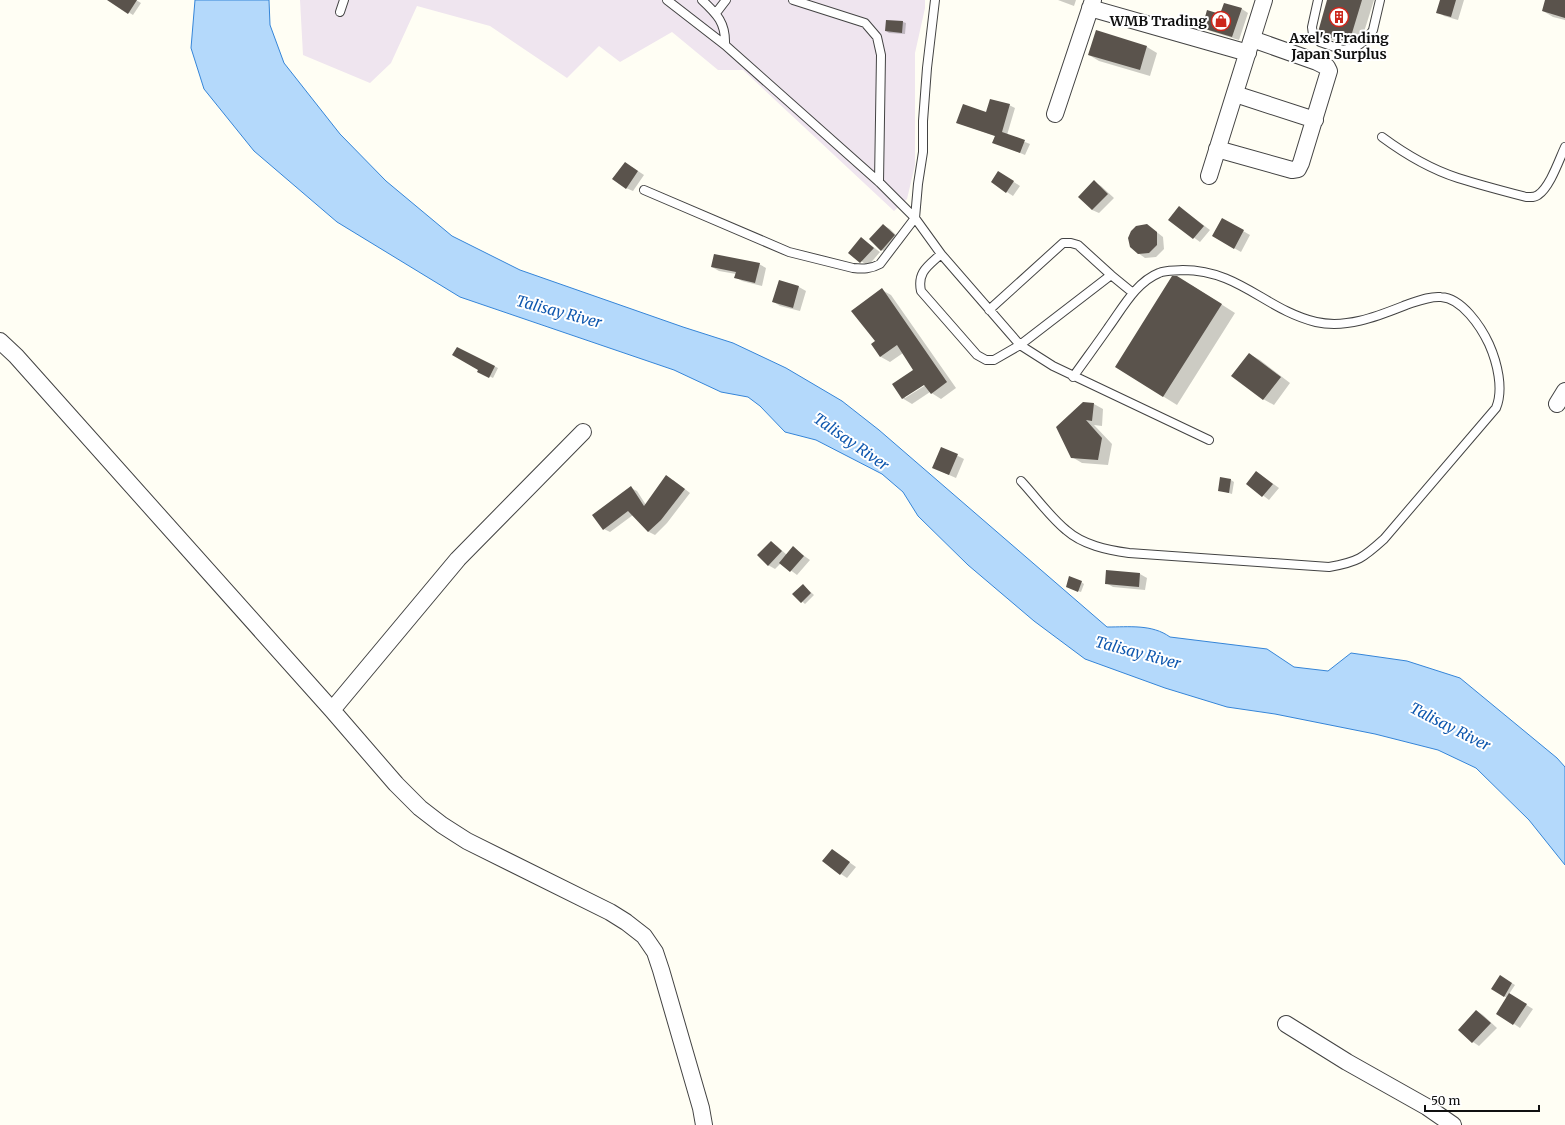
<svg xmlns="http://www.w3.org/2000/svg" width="1565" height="1125" font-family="Merriweather,serif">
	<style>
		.industrial { fill: #efe5ef }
		.water { fill: #b4d9fb; stroke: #3585d8 }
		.shadow { fill: #0003; fill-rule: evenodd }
		.building { fill: #5a534c }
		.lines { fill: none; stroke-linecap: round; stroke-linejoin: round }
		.lane-casing { stroke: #434343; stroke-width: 10 }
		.street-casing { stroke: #434343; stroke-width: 18 }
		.lane { stroke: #fff; stroke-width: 8 }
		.street { stroke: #fff; stroke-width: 16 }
		.labels { text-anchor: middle; stroke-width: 4; stroke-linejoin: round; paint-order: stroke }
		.poi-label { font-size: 14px; font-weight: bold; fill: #101010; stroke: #fff; text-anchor: end }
		.water-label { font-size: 15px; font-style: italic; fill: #0e57ae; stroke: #fff }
	</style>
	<rect width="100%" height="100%" fill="#fffef4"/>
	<path class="industrial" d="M300,0H925V8L915,53V165L907,199L894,211L743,70H718L672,32L620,62L599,46L567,78L490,26L417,6L391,63L370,83L303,55Z"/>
	<path class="water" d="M195,0H269L270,25L284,63L340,134L386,181L452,236L520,270L683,327L733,343L786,368L842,401L879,430L1107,627C1129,627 1152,624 1170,637L1267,649L1294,667L1328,671L1351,653L1407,661L1460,678L1557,758L1565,767V865L1529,820L1476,768L1438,750L1375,734L1275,714L1227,707L1165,688L1085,659L1034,621L968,565L918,516L903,492L882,474L816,440L785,432L760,406L748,397L721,392L674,370L460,297L337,222L254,151L204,89L191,48Z"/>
	<path class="shadow" d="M109,0H136L141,3L133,15Z
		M1058,0H1076L1074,6Z
		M1329,0H1374L1359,48L1332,40L1321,34ZM1329,36L1354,43L1353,45L1329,38Z
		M1441,0H1464L1458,20L1444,16L1438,12Z
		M1547,0H1565V20L1553,17L1543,11Z
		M1242,9L1248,13L1239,40L1210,31L1204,28L1221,15Z
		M887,21L903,22L906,23L905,34L889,33L886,31Z
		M1147,47L1157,53L1150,76L1099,61L1089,55Z
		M1009,105L1015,108L1007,135L1030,144L1025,155L993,142L995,136L958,123Z
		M632,167L644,175L633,191L626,188Z
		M1005,176L1020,186L1013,196L992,182Z
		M1094,182L1101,186L1114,198L1099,213L1092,210Z
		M1186,212L1210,230L1200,242L1170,220Z
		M1222,219L1250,235L1241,252L1213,236Z
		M883,225L890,229L901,240L888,254L882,250Z
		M1154,230L1163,237L1164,249L1156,257L1145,258L1138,253Z
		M861,238L880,252L868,266L849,252Z
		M759,264L766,268L762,286L742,281L735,277L736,274L719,271L712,267Z
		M779,281L799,287L806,291L800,311L780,306L774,302Z
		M1191,285L1235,313L1177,405L1116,367Z
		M882,290L891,295L956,388L941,399L930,392L912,404L902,398L915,370L903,353L890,362L881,357L872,344L876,341ZM928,381L929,383L905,398V396Z
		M457,348L498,368L493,378L479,371V370Z
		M1249,354L1260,360L1290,383L1274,405L1263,399Z
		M1094,404L1103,409L1102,426L1094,425L1112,444L1108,465L1082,463L1072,457L1057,427Z
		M942,448L964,459L956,478L940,471Z
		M1257,472L1279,488L1269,500L1248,484Z
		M673,480L690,493L667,523L655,535L649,532L633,515L610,532L604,529L631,488L637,491L646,505Z
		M1231,480L1234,482L1232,494L1219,490Z
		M771,542L777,546L787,555L793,548L810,560L797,575L781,563L775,569L768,565Z
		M1140,574L1147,578L1145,590L1113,587L1106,583Z
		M1081,582L1084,584L1081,592L1070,588Z
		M803,585L814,595L805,604L794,594Z
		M832,850L856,867L847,878L841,874Z
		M1500,976L1515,985L1509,994L1533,1009L1520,1028L1514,1024L1507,998L1493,989Z
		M1477,1011L1483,1015L1497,1028L1479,1046L1473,1042L1459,1030Z"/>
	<path class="building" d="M107,0H137L128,14Z
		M1327,0H1362L1349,43L1320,35L1318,32Z
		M1440,0H1456L1451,17L1436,13Z
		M1545,0H1565V18L1542,11Z
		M1224,3L1242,8L1232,37L1202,28L1207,10L1220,14Z
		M886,20L903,21L902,33L885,31Z
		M1096,30L1147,46L1140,70L1088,55Z
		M990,99L1010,104L1002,132L1025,140L1020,153L992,143L995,136L956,123L963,104L986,112Z
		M625,162L638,171L626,189L612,179Z
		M998,171L1014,181L1006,193L991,182Z
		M1094,180L1108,194L1092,210L1078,197Z
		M1179,206L1204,226L1193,239L1168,220Z
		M1222,218L1244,230L1234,249L1212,236Z
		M883,224L895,235L881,251L869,239Z
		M1147,224L1157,232V245L1149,253L1138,254L1130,247L1128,238L1131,231L1136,226Z
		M861,237L874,248L860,263L848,253Z
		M714,254L760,263L755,283L734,278L736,272L711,267Z
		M1172,276H1177L1222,304L1163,397L1115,367Z
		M779,280L799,286L793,308L772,302Z
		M882,288L947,382L931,394L924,385L902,399L892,384L913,370L897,345L880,357L871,344L875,341L851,311Z
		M457,347L495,366L489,378L477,372L478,370L452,355Z
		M1249,353L1281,377L1263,400L1231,376Z
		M1083,402L1094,403L1092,421L1086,420L1102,438L1098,460L1071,458L1056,427Z
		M941,447L958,454L949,475L932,468Z
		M1256,471L1273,484L1262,497L1246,484Z
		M666,475L685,489L661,520L648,532L628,511L603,530L592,515L631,486L644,506Z
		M1220,477L1231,479L1229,493L1218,491Z
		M771,541L782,551L768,566L757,555Z
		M793,546L804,556L790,572L779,563Z
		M1106,570L1140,573L1139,587L1105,584Z
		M1069,576L1082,581L1078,592L1066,587Z
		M803,584L811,593L801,603L792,594Z
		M832,849L850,862L840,875L822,861Z
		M1500,975L1512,983L1504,997L1491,989Z
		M1509,993L1527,1004L1513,1025L1496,1014Z
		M1476,1010L1491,1023L1472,1043L1458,1030Z"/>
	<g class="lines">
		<g class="lane-casing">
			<path id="lane" d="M667,0L725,45
				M702,0C717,14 726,23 725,45L879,182L915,218L941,254L1020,345L1053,366L1209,440
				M793,0L865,23L877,37L881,55L879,182
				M1318,0L1312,27L1313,35L1320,42L1343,50L1356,47L1367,39L1373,30L1380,0
				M340,12L344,0
				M716,13L726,0
				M1382,137C1405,154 1430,169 1458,178C1480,185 1503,191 1526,197C1531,197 1534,198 1538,195C1550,187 1559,160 1565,147
				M644,190L789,252L853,268C863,269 871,269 880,264L915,218L918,184L923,152V121L927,68L935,0
				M941,254C928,266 917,272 921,291L977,355L986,360H994L1020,345L1111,275L1133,293
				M989,310L1063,243H1071L1078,245L1111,275
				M1021,481C1035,496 1050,517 1066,530C1083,545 1107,550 1129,553L1329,567C1358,562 1363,558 1384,539L1496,408C1504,389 1497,362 1489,344C1481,327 1462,298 1441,297C1429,296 1418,301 1406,305C1378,316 1347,329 1316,322C1266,310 1239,270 1183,270C1175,271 1166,270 1159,273C1136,282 1122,309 1108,328C1097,344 1085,360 1073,377"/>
		</g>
		<g class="street-casing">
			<path id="street" d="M1090,8L1248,53
				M1235,94L1315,120
				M1055,114L1093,0
				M1217,149L1292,170L1298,169L1301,163L1329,71L1327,67L1317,62L1252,39
				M1209,176L1264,0
				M0,341L16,356L332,710L396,784L420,808L442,825L467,841L610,912L626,922L644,936L655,952L661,970L701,1108L704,1125
				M1557,404L1565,391
				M332,710L458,559L583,432
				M1286,1024L1347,1062L1427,1107L1453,1125"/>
		</g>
		<use href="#lane" class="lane"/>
		<use href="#street" class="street"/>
	</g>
	<defs>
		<g id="building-ring" transform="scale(1)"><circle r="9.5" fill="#fff" stroke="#cd271c" stroke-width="1.5"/><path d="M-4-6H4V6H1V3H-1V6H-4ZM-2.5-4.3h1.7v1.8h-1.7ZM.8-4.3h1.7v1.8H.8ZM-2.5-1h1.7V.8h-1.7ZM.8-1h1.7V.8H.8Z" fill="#cd271c"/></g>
		<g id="shop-ring" transform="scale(1)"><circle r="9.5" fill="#fff" stroke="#cd271c" stroke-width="1.5"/><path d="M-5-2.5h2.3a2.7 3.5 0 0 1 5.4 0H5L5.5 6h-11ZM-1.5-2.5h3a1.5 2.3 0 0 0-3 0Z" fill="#cd271c"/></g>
	</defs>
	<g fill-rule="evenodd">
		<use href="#building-ring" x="1339" y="17"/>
		<use href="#shop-ring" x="1221" y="21"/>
	</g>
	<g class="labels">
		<g class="poi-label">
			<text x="1207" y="26">WMB Trading</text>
			<text x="1339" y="43" text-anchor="middle">Axel's Trading<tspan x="1339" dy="16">Japan Surplus</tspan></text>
		</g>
		<g class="water-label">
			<text transform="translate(559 312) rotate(15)" y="5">Talisay River</text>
			<text transform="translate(851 442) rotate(35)" y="5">Talisay River</text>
			<text transform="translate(1138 653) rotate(15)" y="5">Talisay River</text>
			<text transform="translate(1450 727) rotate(27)" y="5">Talisay River</text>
		</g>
	</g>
	<path d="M1425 1105v6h114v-6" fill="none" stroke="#101010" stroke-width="2"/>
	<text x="1431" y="1105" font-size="12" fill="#101010" stroke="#ffffff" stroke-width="3" paint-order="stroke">50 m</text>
</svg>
